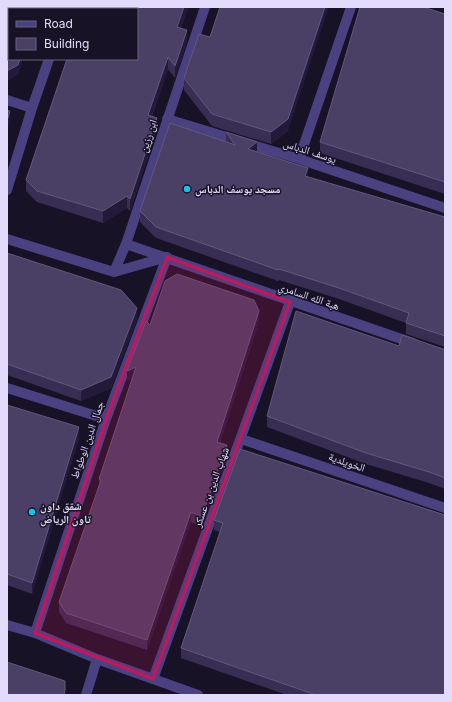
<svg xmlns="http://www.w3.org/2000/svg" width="452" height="702" font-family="Inter,'Noto Naskh Arabic',sans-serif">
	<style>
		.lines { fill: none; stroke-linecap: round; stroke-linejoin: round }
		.minor { stroke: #4a4181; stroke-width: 10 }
		.wall { fill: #382d53 }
		.shaded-wall { fill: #231a3a }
		.building { fill: #4a4065; stroke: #62587d }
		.marked { fill: #c2185b; fill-opacity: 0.2; stroke: #c2185b; stroke-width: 3; stroke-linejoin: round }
		.poi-dot { fill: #17c1eb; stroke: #181227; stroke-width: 1.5 }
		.labels { text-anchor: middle; stroke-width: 3; stroke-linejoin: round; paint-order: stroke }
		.street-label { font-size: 11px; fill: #e2dbfc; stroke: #181227 }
		.poi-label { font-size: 11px; font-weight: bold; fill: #e2dbfc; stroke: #181227; text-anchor: start }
	</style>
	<rect width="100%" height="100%" fill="#181227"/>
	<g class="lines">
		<path class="minor" d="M67,9V7
			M7,100L32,108
			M167,119L299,159L445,208
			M299,159L351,7
			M7,190L32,108L49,59
			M7,239L114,272L167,257
			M126,244L413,343
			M114,272L126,244L205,7
			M7,388L106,419
			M241,439L445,508
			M7,625L35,633L97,659L198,695
			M35,633L106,419L167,257
			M153,679L290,302
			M86,695L97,659"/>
	</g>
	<path class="wall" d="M84,7H188L181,28L187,41L175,78L168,69L152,116L157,129L130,211L127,208L103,223L37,202L26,191V180Z
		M445,14V194L320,153V142Z
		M210,37L288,131L271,144L212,126L184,90V78Z
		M226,132L257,152L308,177L445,217V347L406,334V323L339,299L279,280L278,281L156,238L140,222V211L226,141Z
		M7,253L137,319L111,388L81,401L7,375Z
		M259,321L220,443L227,456L202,526L191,522L147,650L66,623L59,612V602L99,488V479L132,379L127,381L150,325Z
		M399,346L443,349H445V489L429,483L366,464L267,427V416Z
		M7,405L79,438L32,594L7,585Z
		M240,449L445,695H287L181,658V648L220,532L214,530V520Z"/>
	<path class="shaded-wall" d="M38,7H42L41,9H38Z
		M184,7H188L177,39V27Z
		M325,7H329L288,131L271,144V132Z
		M187,30V41L175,78V66Z
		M168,57V69L148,126V115Z
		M20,59H23L18,75L7,81V71Z
		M10,111V121L7,131V121Z
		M157,118V129L130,211V199Z
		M257,142V153L248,149Z
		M308,168V179L305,176Z
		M127,196V208L103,223V211Z
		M137,308V319L111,388L81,401V390Z
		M259,311V321L217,452V442Z
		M136,367V377L127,381V371Z
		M79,427V438L32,594V583Z
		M227,445V456L202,526V516Z
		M191,512V522L147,650V640Z"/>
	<path class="building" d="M7,7H38V9H9V59H20L18,65L7,71Z
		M84,7H184L177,27L187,30L175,66L168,57L148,115L157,118L130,199L127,196L103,211L37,191L26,180L67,59H137V9H84Z
		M220,7H325L288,119L271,132L212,114L184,78L199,34L210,37Z
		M360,7H423L445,14V182L320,142Z
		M7,110L10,111L7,121Z
		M170,123L235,145L226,132L257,142L248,149L308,168L305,176L445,217V336L406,323L409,313L339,288L279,269L278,270L156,227L140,211Z
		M7,253L121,290L137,308L111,377L81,390L7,364Z
		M177,274L254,300L259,311L217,442L227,445L202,516L191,512L147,640L66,613L59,602L101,480L99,479L136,367L127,371L146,321L150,325L165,281Z
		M296,311L399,346L402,335L443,349H445V478L429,472L366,453L267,416Z
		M7,405L79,427L32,583L7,574Z
		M240,449L445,515V695H316L181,648L223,523L214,520Z
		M7,662L65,681V690L64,695H7Z"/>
	<path class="marked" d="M167,257L290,302L153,679L35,633L106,419Z"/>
	<g class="poi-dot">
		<circle cx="187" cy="189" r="4"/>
		<circle cx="32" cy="512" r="4"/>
	</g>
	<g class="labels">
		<g class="street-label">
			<text transform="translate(148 136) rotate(-72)" y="4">ابن رزين</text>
			<text transform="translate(310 151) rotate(18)" y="4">يوسف الدباس</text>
			<text transform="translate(309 296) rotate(19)" y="4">هبة الله السامري</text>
			<text transform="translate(87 440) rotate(-71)" y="4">جمال الدين الوطواط</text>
			<text transform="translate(347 462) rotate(19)" y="4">الخويلدية</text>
			<text transform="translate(211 487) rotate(-70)" y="4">شهاب الدين بن عسكر</text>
		</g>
		<g class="poi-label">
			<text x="195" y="193">مسجد يوسف الدباس</text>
			<text x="40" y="510">شقق داون<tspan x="40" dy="13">تاون الرياض</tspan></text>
		</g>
	</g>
	<rect width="452" height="702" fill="none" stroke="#e2dbfc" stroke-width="16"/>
	<rect x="8" y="8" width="130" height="52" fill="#181227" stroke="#69627c"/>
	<rect x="16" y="21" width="20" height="6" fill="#4a4181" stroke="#69627c"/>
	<text x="44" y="28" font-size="12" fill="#e2dbfc">Road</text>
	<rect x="16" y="38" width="20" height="12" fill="#4a4065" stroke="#69627c"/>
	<text x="44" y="48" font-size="12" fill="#e2dbfc">Building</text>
</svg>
